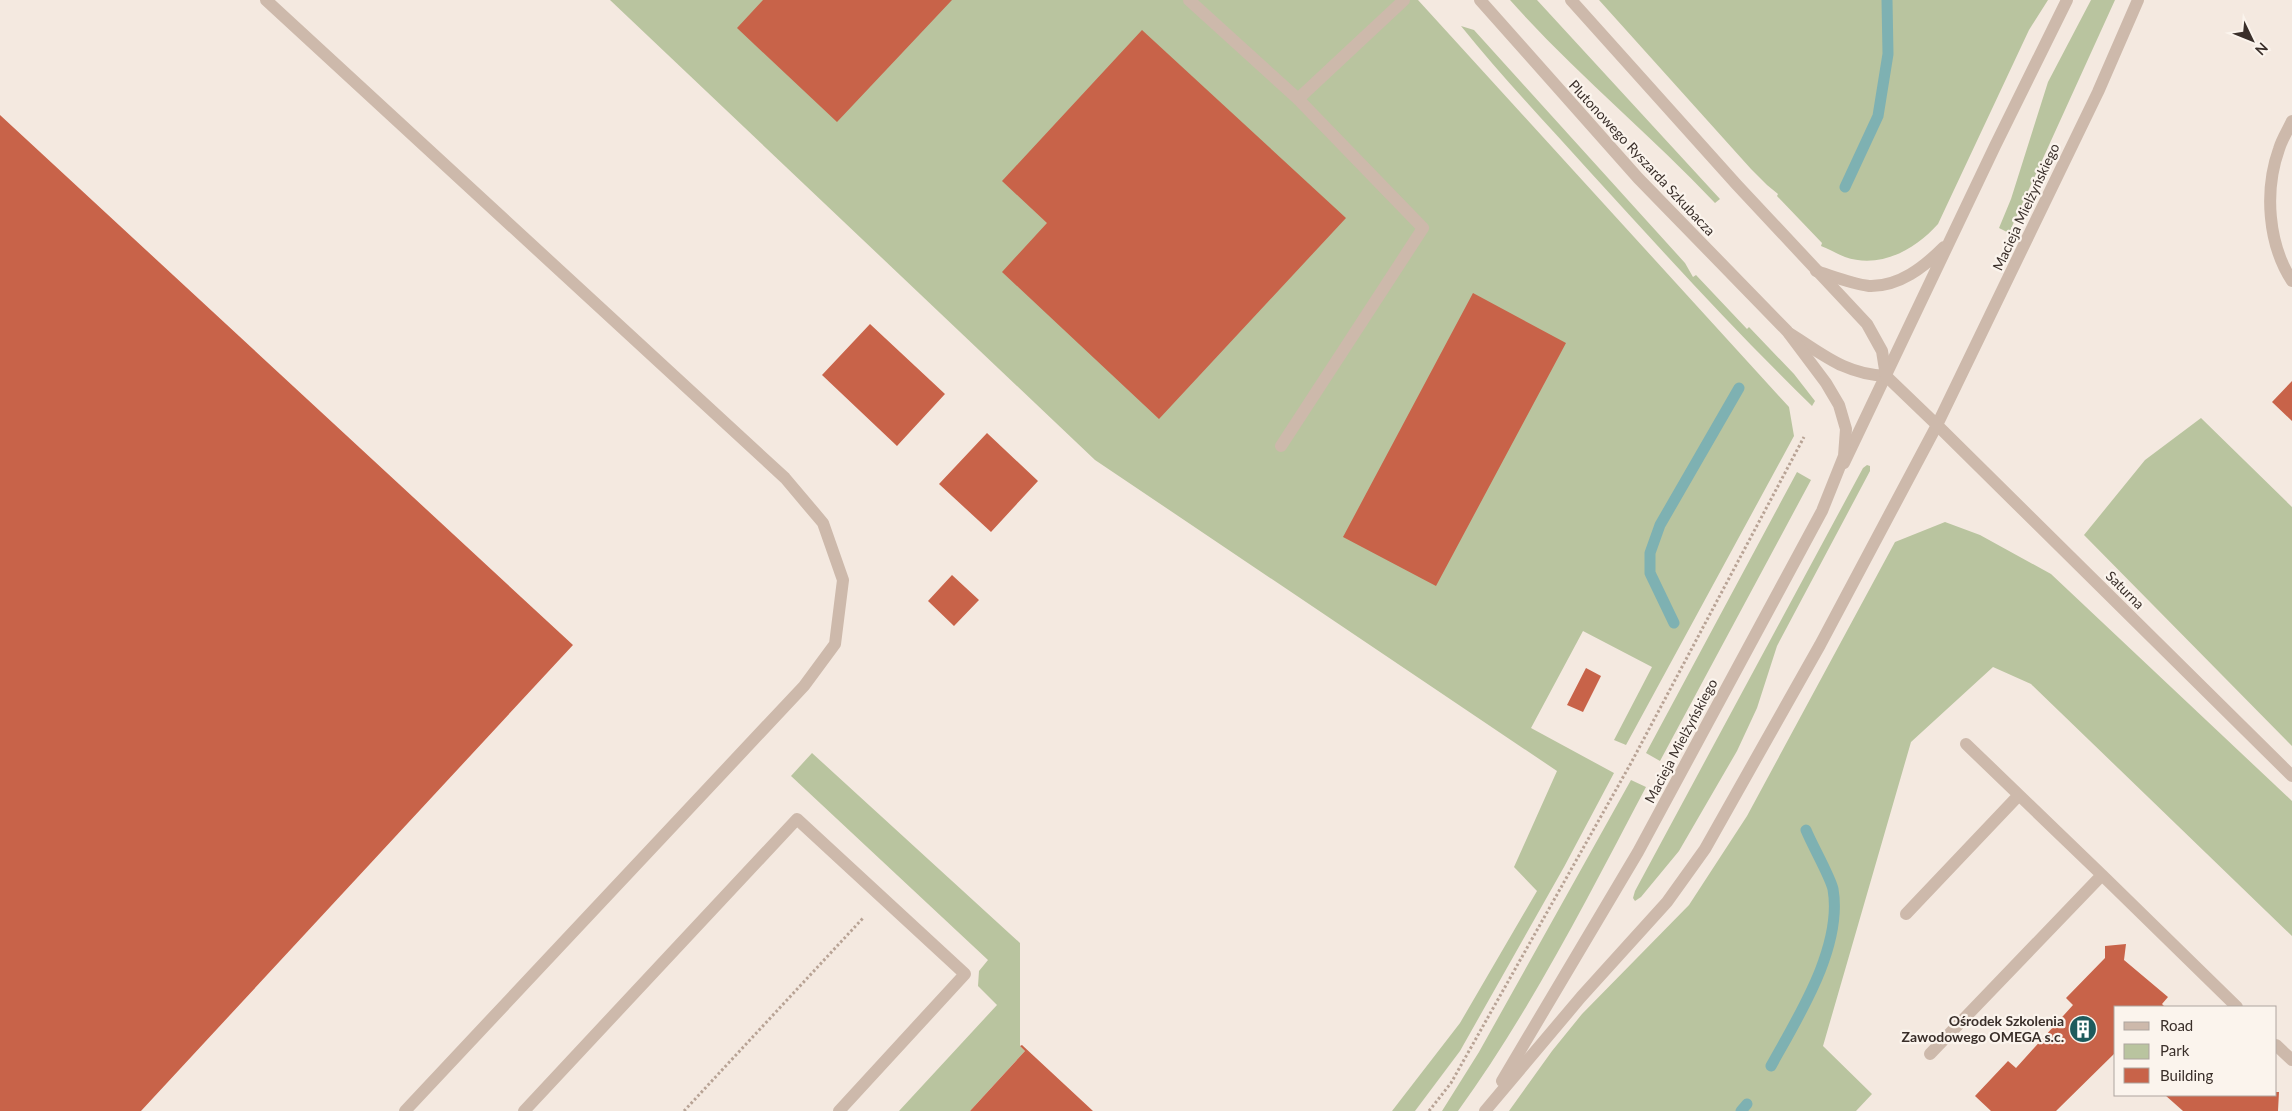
<svg xmlns="http://www.w3.org/2000/svg" width="2292" height="1111" font-family="Lato,sans-serif">
	<style>
		.green { fill: #b9c49f }
		.lines { fill: none; stroke-linecap: round; stroke-linejoin: round }
		.stream { stroke: #7eb1b2; stroke-width: 11 }
		.building { fill: #c86349 }
		.path { stroke: #b8a395; stroke-width: 3; stroke-dasharray: 2.5 2.5; stroke-linecap: butt }
		.service { stroke: #cdb9ab; stroke-width: 12 }
		.minor { stroke: #cdb9ab; stroke-width: 12 }
		.tertiary { stroke: #cdb9ab; stroke-width: 12 }
		.labels { text-anchor: middle; stroke-width: 4.5; stroke-linejoin: round; paint-order: stroke }
		.street-label { font-size: 14px; fill: #3a2f2a; stroke: #fbf4ed }
		.poi-label { font-size: 14px; font-weight: bold; fill: #3a2f2a; stroke: #fbf4ed; text-anchor: end }
	</style>
	<rect width="100%" height="100%" fill="#f4e9e0"/>
	<path class="green" d="M610,0H1418L1789,407L1794,436L1626,745L1614,740L1652,667L1583,631L1531,728L1614,773L1564,867L1460,1051L1415,1111H1392L1460,1023L1537,891L1514,867L1557,771L1095,460Z
		M1510,0H1537L1720,199L1715,203C1649,133 1574,72 1510,0Z
		M1599,0H2048L2029,30L1938,224C1915,250 1880,269 1845,257C1837,254 1829,249 1821,246L1822,243L1777,196L1778,194L1767,185L1751,169Z
		M2091,0H2115L2009,233L1999,228L2011,199L2048,82Z
		M1461,26L1474,30L1685,263L1693,277L1696,275L1747,329L1749,327L1794,374L1815,401L1812,406C1735,331 1663,252 1591,173C1547,124 1502,77 1461,26Z
		M2201,418L2292,507V746L2084,535L2145,460Z
		M1867,465L1870,466V471L1777,646L1757,708L1737,751L1679,851L1641,897L1635,901L1633,898L1635,891L1863,468Z
		M1797,472L1811,480L1660,761L1646,753Z
		M1945,522L1980,535L2051,574L2292,801V936L2031,684L1993,667L1911,742L1823,1046L1872,1094L1856,1111H1509L1552,1051L1582,1014L1689,905L1747,816L1895,542Z
		M812,753L1020,943V1046L1025,1051L970,1111H899L997,1005L978,986L979,971L988,960L791,776Z
		M1631,780L1646,787C1588,897 1531,1010 1458,1111H1442L1479,1052Z"/>
	<g class="lines">
		<path class="stream" d="M1845,187L1878,116L1888,54L1887,0
			M1674,623L1650,573V553L1660,525L1739,388
			M1771,1066C1798,1017 1843,947 1833,889C1830,876 1812,845 1806,830
			M1741,1111L1747,1104"/>
	</g>
	<path class="building" d="M763,0H952L837,122L737,28Z
		M1142,30L1346,218L1159,419L1002,272L1047,223L1002,181Z
		M0,115L573,645L141,1111H0Z
		M1473,293L1566,343L1436,586L1343,537Z
		M870,324L945,394L897,446L822,375Z
		M2292,381V421L2272,402Z
		M987,433L1038,481L991,532L939,484Z
		M952,575L979,600L954,626L928,601Z
		M1586,668L1601,676L1583,712L1567,705Z
		M2126,944L2124,960L2168,997L2162,1004L2165,1007H2116V1052L2056,1111H1991L1975,1096L2008,1061L2016,1068L2073,1005L2066,998L2105,958V946Z
		M1022,1045L1093,1111H970L1025,1051L1020,1046Z
		M2276,1092H2279L2278,1111H2183L2165,1095H2276Z"/>
	<g class="lines">
		<path class="path" d="M684,1111L864,917
			M1429,1111L1451,1083L1631,763L1804,437"/>
		<path class="service" d="M266,0L785,478L823,523L843,580L835,644L804,686L405,1111
			M1189,0L1298,99
			M2292,121C2288,130 2282,139 2279,149C2264,191 2268,244 2292,281
			M1281,446L1423,228L1298,99L1404,0
			M2102,875L2237,1007
			M1906,914L2019,795
			M2276,1045L2292,1060
			M1930,1054L2102,875L1966,744
			M524,1111L797,819L965,974L839,1111"/>
		<path class="minor" d="M2138,0L2098,92L1937,425L2292,776
			M1816,271C1832,276 1852,284 1869,286C1899,287 1924,267 1944,247
			M1789,333C1823,354 1844,374 1886,376
			M1844,463L1995,146L2067,0"/>
		<path class="tertiary" d="M1480,0L1638,178L1787,331L1826,383L1839,405L1846,429L1844,456L1822,511L1638,852L1502,1081
			M1485,1111L1581,997L1667,902L1705,849L1820,645L1937,425L1886,376L1882,351L1867,324L1737,185L1571,0"/>
	</g>
	<defs>
		<g id="building-disc" transform="scale(1.4375)"><circle r="9.5" fill="#1e5b5d" stroke="#fbf4ed"/><path d="M-4-6H4V6H1V3H-1V6H-4ZM-2.5-4.3h1.7v1.8h-1.7ZM.8-4.3h1.7v1.8H.8ZM-2.5-1h1.7V.8h-1.7ZM.8-1h1.7V.8H.8Z" fill="#fff"/></g>
	</defs>
	<g fill-rule="evenodd">
		<use href="#building-disc" x="2083" y="1029"/>
	</g>
	<g class="labels">
		<g class="street-label">
			<text transform="translate(1642 158) rotate(47)" y="5">Plutonowego Ryszarda Szkubacza</text>
			<text transform="translate(2026 207) rotate(-65)" y="5">Macieja Mielżyńskiego</text>
			<text transform="translate(2125 590) rotate(45)" y="5">Saturna</text>
			<text transform="translate(1681 741) rotate(-62)" y="5">Macieja Mielżyńskiego</text>
		</g>
		<g class="poi-label">
			<text x="2064" y="1026">Ośrodek Szkolenia<tspan x="2064" dy="16">Zawodowego OMEGA s.c.</tspan></text>
		</g>
	</g>
	<rect x="2114" y="1006" width="162" height="90" fill="#fbf4ed" stroke="#aea59f"/>
	<rect x="2124" y="1022" width="25" height="8" fill="#cdb9ab" stroke="#aea59f"/>
	<text x="2160" y="1031" font-size="15" fill="#3a2f2a">Road</text>
	<rect x="2124" y="1044" width="25" height="15" fill="#b9c49f" stroke="#aea59f"/>
	<text x="2160" y="1056" font-size="15" fill="#3a2f2a">Park</text>
	<rect x="2124" y="1068" width="25" height="15" fill="#c86349" stroke="#aea59f"/>
	<text x="2160" y="1081" font-size="15" fill="#3a2f2a">Building</text>
	<g transform="translate(2252 40) rotate(133)" stroke="#fbf4ed" stroke-width="4" paint-order="stroke">
	<path d="M0-4L9 19L0 12L-9 19Z" fill="#3a2f2a"/>
	<text y="-8" font-size="14" font-weight="bold" text-anchor="middle" fill="#3a2f2a">N</text>
	</g>
</svg>
